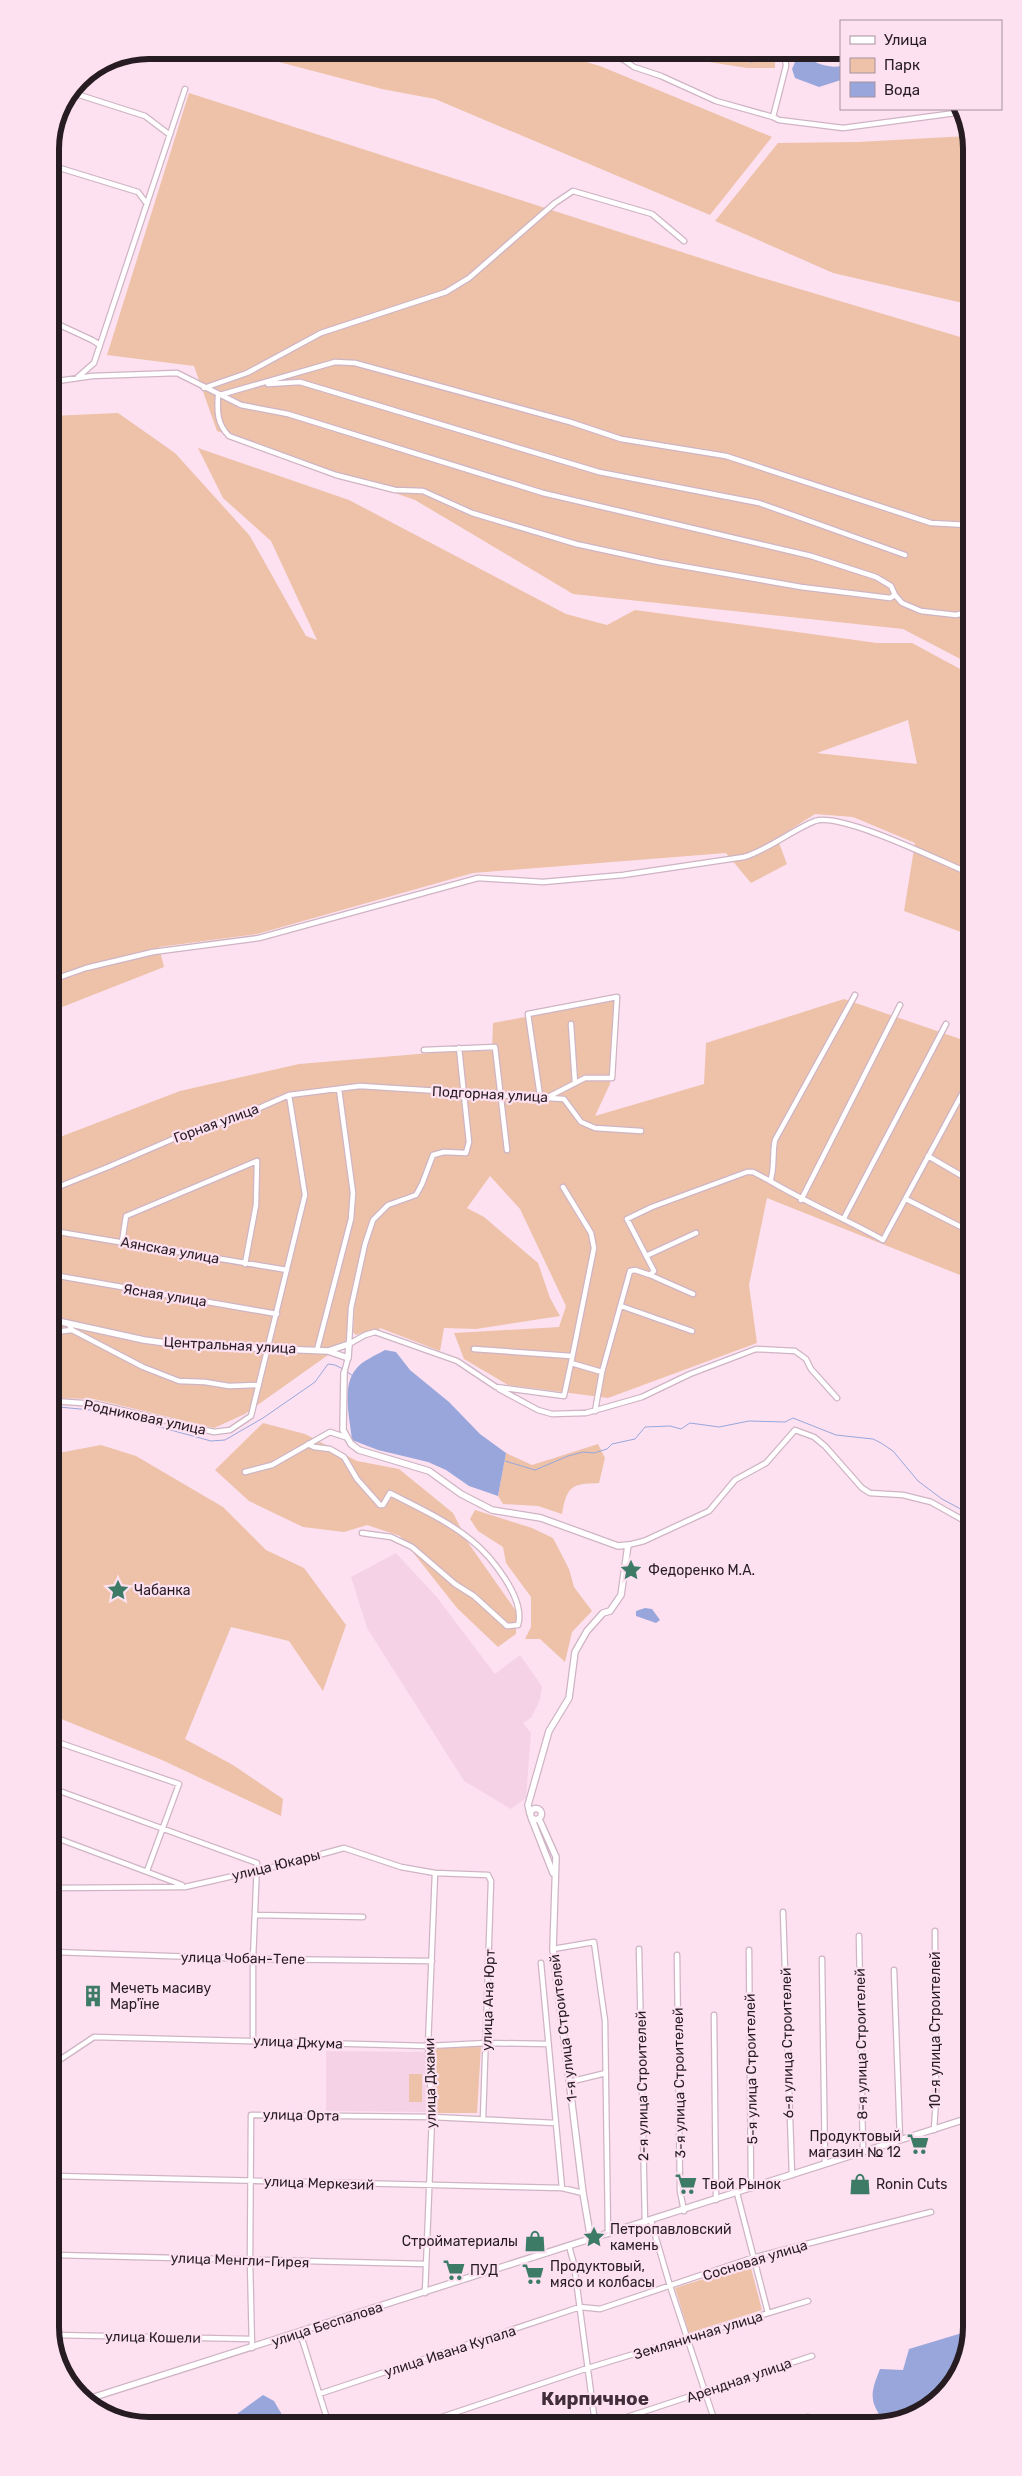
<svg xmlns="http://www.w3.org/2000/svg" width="1022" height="2476" font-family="Rubik,sans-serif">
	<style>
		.built { fill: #f6d2e7 }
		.green { fill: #edc2a9; fill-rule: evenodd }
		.water { fill: #98a6db }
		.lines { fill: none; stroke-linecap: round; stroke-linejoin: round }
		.stream { stroke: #98a6db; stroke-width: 1 }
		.street-casing { stroke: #cfb4c4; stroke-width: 7 }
		.secondary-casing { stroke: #cfb4c4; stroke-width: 8 }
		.street { stroke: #fff; stroke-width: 4.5 }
		.secondary { stroke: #fff; stroke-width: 5.5 }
		.labels { text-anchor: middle; stroke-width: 4.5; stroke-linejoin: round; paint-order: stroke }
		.street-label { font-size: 14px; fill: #261c22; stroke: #fde1f1 }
		.poi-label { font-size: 14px; fill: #261c22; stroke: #fde1f1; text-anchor: start }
		.district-label { font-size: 19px; font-weight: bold; fill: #422d3a; stroke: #fde1f1 }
		.rim { fill: none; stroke: #261c22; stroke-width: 6 }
	</style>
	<rect width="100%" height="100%" fill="#fde1f1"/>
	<path class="built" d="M396,1553L436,1596L495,1674L520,1655L542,1686L540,1700L531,1718L523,1723L531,1733L526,1798L511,1809L464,1781L367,1628L351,1577Z
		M326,2051L426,2052V2112L326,2111Z"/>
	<path class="green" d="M233,50H545L600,66L772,137L710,215L435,99L382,89Z
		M658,50H718L775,54V68H747L709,62L685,55Z
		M189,93L756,276L967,339L968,663L903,629L573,594L415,500L217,431L194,366L107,355Z
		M967,136V304L833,273L715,221L778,143L858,142Z
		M118,413L175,453L250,536L306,636L317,640L271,541L223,498L198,448L349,500L566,614L607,625L635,610L877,643H912L962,670L968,676L969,935L904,911L915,843L853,817L815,814L777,838L787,864L751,883L726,853L473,873L257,934L159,947L164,967L52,1011L51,416ZM908,720L917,764L817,753Z
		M844,999L969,1042L970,1279L767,1198L749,1285L757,1343L608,1398L508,1385L464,1359L454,1333L559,1327L566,1306L520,1209L490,1176L467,1208L484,1217L538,1263L550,1298L560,1316L476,1329L444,1328L440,1351L380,1328L379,1330H370L356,1335L353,1332L355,1301L345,1343L245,1414L214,1428L94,1399L53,1398L52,1140L180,1091L299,1064L454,1051H492L493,1023L614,1000L610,1084L595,1116L704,1084L706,1043Z
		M263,1423L305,1434L357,1461L399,1469L453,1513L469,1544L516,1611V1634L498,1647L457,1608L400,1536L367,1525L344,1532L303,1527L249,1501L215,1470Z
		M598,1444L605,1458L599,1483C571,1484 567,1486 562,1514L538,1506L503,1504L498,1496L506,1453L532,1465Z
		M101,1445L136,1456L223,1507L266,1550L304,1568L346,1625L323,1691L289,1641L231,1627L185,1739L233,1765L283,1799L281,1816L162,1760L54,1716L53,1454Z
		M475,1510L532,1528L553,1538L569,1569L574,1587L592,1611L572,1632L565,1662L540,1639H525L531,1627V1597L506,1563L503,1547L478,1531L470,1519Z
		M437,2047H481L477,2113H434L431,2054Z
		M409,2074H422V2102H409Z
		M750,2264L762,2310L689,2333L675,2288Z"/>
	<path class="water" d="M799,53C812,61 826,69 841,66V80L819,87L795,78L792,69Z
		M385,1350L396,1352L410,1370L449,1402L480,1434L506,1453L498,1496L469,1486L446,1470L428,1462L378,1450L352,1440C350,1419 341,1387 356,1369C362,1361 376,1355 385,1350Z
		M645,1608L652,1609L660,1620L656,1623L636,1616V1611Z
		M962,2333L969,2337L952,2387L904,2421H884C868,2400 871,2392 880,2369L903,2370L909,2349Z
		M263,2395L274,2401L288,2425H222Z"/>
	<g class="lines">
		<path class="stream" d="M695,50L751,62L776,58L784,59
			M787,60L796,62
			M346,1371L353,1376
			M53,1409L59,1407L101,1411L211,1441L225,1440L263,1418L315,1382L328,1364L335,1365L343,1369
			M505,1461L535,1470L568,1456L583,1452L594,1453L607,1449L612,1444L635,1439L645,1427L670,1426L681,1429L690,1423L719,1427L749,1421L785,1422L793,1418L836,1435L873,1439L881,1443L893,1451L918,1481L942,1499L970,1514"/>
		<g class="street-casing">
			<path id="street" d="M602,50L624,60L634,67L661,76L716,101L773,117
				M784,50L786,66L773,117L779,120L843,128L963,112
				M70,92L145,116L170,135
				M50,165L138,192L147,204
				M51,321L92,340L100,345
				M78,377L94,363L185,89
				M51,382L92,376L177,373L241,405L288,414L543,493L811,556L876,577L891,586L895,595L902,603L921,611L956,615L968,612
				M268,384L300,382L599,472L759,503L905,555
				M204,388L247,373L321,333L446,292L469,278L555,203L573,191L652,214L684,241
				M220,395L335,362L355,363L570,422L621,439L726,456L931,523L968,525
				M218,396C217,411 217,424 229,436L336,475L395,490L423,491L472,513L576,544L659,562L801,587L890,598L895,595
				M52,980L86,968L153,952L259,938L478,878L543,882L623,875L744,857C770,849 790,831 815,821C841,812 940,861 969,873
				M855,995L775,1140C772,1152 775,1172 770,1181C807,1203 846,1219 883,1240L969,1081
				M571,1024L575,1083
				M424,1050L495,1047L507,1150
				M540,1096L528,1014L617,997L612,1078H585L550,1096
				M928,1156L969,1180
				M563,1187L591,1233L594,1248L571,1363
				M53,1189L108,1167L180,1136L241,1116L289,1095L360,1086L564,1099L581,1122L595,1128L641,1131
				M906,1199L969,1231
				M801,1200L900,1005
				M844,1218L946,1024
				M53,1231L287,1270
				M122,1242L126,1216L257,1161L256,1205L245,1264
				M646,1256L696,1233
				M53,1275L277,1314
				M650,1275L693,1294
				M621,1306L692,1331
				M68,1323L72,1330L143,1367L179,1381L205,1382L229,1386L259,1385
				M54,1332L72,1330
				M349,1344L365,1335L375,1332L457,1361L496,1387L564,1396L571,1363L602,1372L630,1271L635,1270L650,1275L654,1271L627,1219L652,1207L747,1172H753L770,1181
				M349,1344L351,1308L365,1244L373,1220L388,1205L416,1195L422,1184L433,1155L444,1152L466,1153L469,1142L459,1048
				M474,1349L571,1356
				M317,1350L351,1219L353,1193L339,1089
				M344,1373L348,1358
				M499,1389L538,1410L552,1414L586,1413L642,1397L690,1374L756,1349L795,1351L806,1359L811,1369L837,1398
				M53,1401L96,1404L214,1432L230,1430L251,1416L305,1195L289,1095
				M595,1411L602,1372
				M308,1444L314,1447L330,1449L344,1457L357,1479L380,1505H383L390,1493C417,1507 448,1521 471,1540C491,1556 526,1599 518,1625L507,1626L474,1596L455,1584L412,1547L391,1537L362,1533
				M245,1472L272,1465L330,1432L345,1437
				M628,1545L644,1541L709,1511L735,1480L766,1463L795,1430L814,1437L825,1446L862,1488L870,1493L903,1495L931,1502L970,1524
				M54,1741L179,1784L147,1871
				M54,1789L257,1863L253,1959V2041
				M54,1837L182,1885
				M54,1888L185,1887L282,1865L344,1848L401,1867L435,1873L488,1875L491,1881L483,2119
				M783,1912L792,2175
				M255,1915L363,1917
				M859,1936L863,2152
				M969,1948L971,2060
				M553,1949L594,1942L605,2021L608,2234
				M639,1949L645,2223
				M749,1950L751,2188
				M54,1952L253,1959L432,1961
				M677,1955L680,2191L684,2211
				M822,1959L825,2164
				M541,1963L562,2188
				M894,1970L900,2139
				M714,2015L716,2200
				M54,2034L57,2040L55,2064
				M55,2063L94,2037L428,2046L487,2043L548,2044
				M569,2082L606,2073
				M934,2130L936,2098L935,1931
				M55,2176L562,2188L583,2193
				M737,2193L768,2313
				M651,2221L670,2286L715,2422
				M569,2246L574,2264L595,2423
				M55,2255L426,2264
				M425,2293L432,2117L428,2046L435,1873
				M298,2333L303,2342L329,2425
				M55,2335L252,2339
				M252,2348L250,2261L251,2115L432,2117L555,2123
				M319,2394L580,2307L600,2309L752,2258L931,2212
				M789,2422L808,2417
				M609,2423L812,2356
				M421,2424L588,2368L808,2301"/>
		</g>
		<g class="secondary-casing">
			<path id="secondary" d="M53,1320L144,1340L181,1345L328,1351L349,1344L348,1358L328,1351
				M344,1373L343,1430L351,1444L359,1450L429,1471L461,1494L492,1510L541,1518L618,1546L628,1545L621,1595L610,1611L603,1613L587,1631L575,1652L569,1698L549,1731L528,1805L530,1814
				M530.5 1814a5.5 5.5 0 1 1 11 0a5.5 5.5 0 1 1-11 0Z
				M531,1817L553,1873
				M539,1819L556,1857L553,1949L583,2193L591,2240
				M85,2400L972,2117"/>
		</g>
		<use href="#street" class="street"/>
		<use href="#secondary" class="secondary"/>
	</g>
	<defs>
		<g id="sight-bare" transform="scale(1.725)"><path d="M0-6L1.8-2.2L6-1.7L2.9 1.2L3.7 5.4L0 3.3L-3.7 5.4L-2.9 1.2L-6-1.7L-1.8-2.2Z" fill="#3d7b67" stroke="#fde1f1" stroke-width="2.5" paint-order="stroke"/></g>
		<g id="building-bare" transform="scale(1.725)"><path d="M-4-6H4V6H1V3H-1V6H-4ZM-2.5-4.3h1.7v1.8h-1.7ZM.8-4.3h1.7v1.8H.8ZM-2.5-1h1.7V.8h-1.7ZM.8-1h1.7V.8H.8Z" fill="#3d7b67" stroke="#fde1f1" stroke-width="2.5" paint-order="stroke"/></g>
		<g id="supermarket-bare" transform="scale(1.725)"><path d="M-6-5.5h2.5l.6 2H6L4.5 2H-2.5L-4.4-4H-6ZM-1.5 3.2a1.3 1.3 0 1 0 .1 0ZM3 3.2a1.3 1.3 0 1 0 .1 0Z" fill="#3d7b67" stroke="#fde1f1" stroke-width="2.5" paint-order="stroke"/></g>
		<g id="shop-bare" transform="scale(1.725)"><path d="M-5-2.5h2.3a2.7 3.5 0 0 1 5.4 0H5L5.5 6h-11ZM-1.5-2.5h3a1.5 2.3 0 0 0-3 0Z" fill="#3d7b67" stroke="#fde1f1" stroke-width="2.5" paint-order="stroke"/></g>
	</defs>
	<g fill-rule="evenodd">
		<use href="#sight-bare" x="631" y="1570"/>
		<use href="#sight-bare" x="118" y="1590"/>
		<use href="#building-bare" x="93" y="1996"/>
		<use href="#supermarket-bare" x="918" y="2144"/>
		<use href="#supermarket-bare" x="686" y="2184"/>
		<use href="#shop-bare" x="860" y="2184"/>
		<use href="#sight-bare" x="594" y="2237"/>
		<use href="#shop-bare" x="535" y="2241"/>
		<use href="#supermarket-bare" x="454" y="2270"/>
		<use href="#supermarket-bare" x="533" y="2274"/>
	</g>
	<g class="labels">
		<g class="street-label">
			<text transform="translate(490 1094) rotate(3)" y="5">Подгорная улица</text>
			<text transform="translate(216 1123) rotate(-20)" y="5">Горная улица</text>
			<text transform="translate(170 1250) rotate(10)" y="5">Аянская улица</text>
			<text transform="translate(165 1295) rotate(9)" y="5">Ясная улица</text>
			<text transform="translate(230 1345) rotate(3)" y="5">Центральная улица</text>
			<text transform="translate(145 1417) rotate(12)" y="5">Родниковая улица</text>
			<text transform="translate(276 1865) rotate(-14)" y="5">улица Юкары</text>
			<text transform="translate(243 1958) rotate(1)" y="5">улица Чобан-Тепе</text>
			<text transform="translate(488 2000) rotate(-88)" y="5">улица Ана Юрт</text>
			<text transform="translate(563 2028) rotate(-97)" y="5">1-я улица Строителей</text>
			<text transform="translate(935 2030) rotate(-90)" y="5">10-я улица Строителей</text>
			<text transform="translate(298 2042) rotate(2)" y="5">улица Джума</text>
			<text transform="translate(787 2043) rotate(-91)" y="5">6-я улица Строителей</text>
			<text transform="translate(861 2044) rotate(-91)" y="5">8-я улица Строителей</text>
			<text transform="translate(751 2069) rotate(-91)" y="5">5-я улица Строителей</text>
			<text transform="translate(430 2083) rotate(-91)" y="5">улица Джами</text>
			<text transform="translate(679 2083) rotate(-91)" y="5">3-я улица Строителей</text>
			<text transform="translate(642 2086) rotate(-91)" y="5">2-я улица Строителей</text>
			<text transform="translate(301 2115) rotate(1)" y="5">улица Орта</text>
			<text transform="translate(319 2183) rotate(2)" y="5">улица Меркезий</text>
			<text transform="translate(240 2260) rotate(2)" y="5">улица Менгли-Гирея</text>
			<text transform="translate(755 2260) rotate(-17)" y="5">Сосновая улица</text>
			<text transform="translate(327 2324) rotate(-18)" y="5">улица Беспалова</text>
			<text transform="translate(698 2335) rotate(-17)" y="5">Земляничная улица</text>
			<text transform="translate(153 2337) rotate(1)" y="5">улица Кошели</text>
			<text transform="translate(450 2351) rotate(-18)" y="5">улица Ивана Купала</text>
			<text transform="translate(739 2380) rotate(-19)" y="5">Арендная улица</text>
		</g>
		<g class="poi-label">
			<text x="648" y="1575">Федоренко М.А.</text>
			<text x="134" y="1595">Чабанка</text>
			<text x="110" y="1993">Мечеть масиву<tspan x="110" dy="16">Мар'їне</tspan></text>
			<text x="901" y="2141" text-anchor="end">Продуктовый<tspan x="901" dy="16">магазин № 12</tspan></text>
			<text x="702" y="2189">Твой Рынок</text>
			<text x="876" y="2189">Ronin Cuts</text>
			<text x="610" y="2234">Петропавловский<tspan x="610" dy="16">камень</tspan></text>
			<text x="518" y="2246" text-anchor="end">Стройматериалы</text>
			<text x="550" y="2271">Продуктовый,<tspan x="550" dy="16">мясо и колбасы</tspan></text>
			<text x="470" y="2275">ПУД</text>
		</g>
		<g class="district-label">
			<text x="595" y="2405">Кирпичное</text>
		</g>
	</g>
	<path d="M0 0H1022V2476H0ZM149 59H873A90 90 0 0 1 963 149V2327A90 90 0 0 1 873 2417H149A90 90 0 0 1 59 2327V149A90 90 0 0 1 149 59Z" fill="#fde1f1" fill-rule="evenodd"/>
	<path class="rim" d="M149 59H873A90 90 0 0 1 963 149V2327A90 90 0 0 1 873 2417H149A90 90 0 0 1 59 2327V149A90 90 0 0 1 149 59Z"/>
	<rect x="840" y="20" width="162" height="90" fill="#fde1f1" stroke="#a7929e"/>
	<rect x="850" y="36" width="25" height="8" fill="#ffffff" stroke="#a7929e"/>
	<text x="884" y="45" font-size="15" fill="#261c22">Улица</text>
	<rect x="850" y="58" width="25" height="15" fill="#edc2a9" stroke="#a7929e"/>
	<text x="884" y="70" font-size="15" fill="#261c22">Парк</text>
	<rect x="850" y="82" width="25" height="15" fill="#98a6db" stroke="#a7929e"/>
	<text x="884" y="95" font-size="15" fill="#261c22">Вода</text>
</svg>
